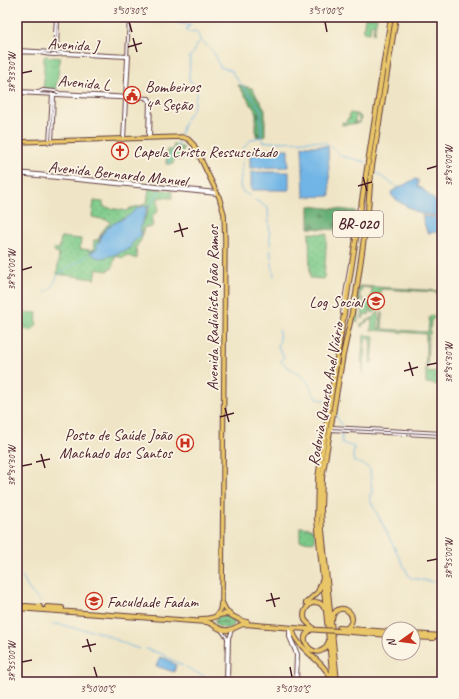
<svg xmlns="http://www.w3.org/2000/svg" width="459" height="699" font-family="Caveat,sans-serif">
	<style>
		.grass { fill: url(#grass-dots); stroke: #63745a; fill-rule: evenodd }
		.forest { fill: url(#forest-firs); stroke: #586650 }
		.park { fill: url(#park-tufts); stroke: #63745a }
		.water { fill: #6fb5e6; stroke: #5c6a88 }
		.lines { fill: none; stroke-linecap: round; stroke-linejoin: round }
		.stream { stroke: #6fb5e6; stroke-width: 1 }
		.minor-casing { stroke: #633d42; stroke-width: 4 }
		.major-casing { stroke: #633d42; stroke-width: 5.5 }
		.highway-casing { stroke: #633d42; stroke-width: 6 }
		.minor { stroke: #fff; stroke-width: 2 }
		.major { stroke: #e9c769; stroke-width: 3.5 }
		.highway { stroke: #e9c769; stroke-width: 4 }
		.highway-bridge-casing { stroke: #633d42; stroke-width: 6; stroke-linecap: butt }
		.highway-bridge { stroke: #e9c769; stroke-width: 4 }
		.ticks { fill: none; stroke: #4a1f2b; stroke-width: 1.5 }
		.labels { text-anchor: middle; stroke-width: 3.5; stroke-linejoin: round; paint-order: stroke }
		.shield { fill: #fcf5e5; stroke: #7f5f63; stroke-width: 1 }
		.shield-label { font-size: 15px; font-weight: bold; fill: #4a1f2b }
		.street-label { font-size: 16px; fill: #4a1f2b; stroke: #fcf5e5 }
		.poi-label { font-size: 16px; fill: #4a1f2b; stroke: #fcf5e5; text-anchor: start }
		.neatline { fill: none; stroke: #4a1f2b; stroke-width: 1.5 }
		.ticks-label { font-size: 10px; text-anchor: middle; fill: #4a1f2b }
	</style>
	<defs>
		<pattern id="grass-dots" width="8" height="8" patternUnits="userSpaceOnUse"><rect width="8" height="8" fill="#7cca89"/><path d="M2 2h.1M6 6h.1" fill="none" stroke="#6dad76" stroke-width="1.8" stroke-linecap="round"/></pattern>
		<pattern id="forest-firs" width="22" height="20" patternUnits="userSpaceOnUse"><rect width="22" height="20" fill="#65ae75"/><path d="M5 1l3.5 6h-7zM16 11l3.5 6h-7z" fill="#558d60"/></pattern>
		<pattern id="park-tufts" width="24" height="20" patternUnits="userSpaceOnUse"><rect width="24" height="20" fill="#7cca89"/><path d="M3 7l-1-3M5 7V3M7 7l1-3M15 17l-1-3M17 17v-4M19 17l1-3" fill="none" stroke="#6dad76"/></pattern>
	</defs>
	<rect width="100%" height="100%" fill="#fcf5e5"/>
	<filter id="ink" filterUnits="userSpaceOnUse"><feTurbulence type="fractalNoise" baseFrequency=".025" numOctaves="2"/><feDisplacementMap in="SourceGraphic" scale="8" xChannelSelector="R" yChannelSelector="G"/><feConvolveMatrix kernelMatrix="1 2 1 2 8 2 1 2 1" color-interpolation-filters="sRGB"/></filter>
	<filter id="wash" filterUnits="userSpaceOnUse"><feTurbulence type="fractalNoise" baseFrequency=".012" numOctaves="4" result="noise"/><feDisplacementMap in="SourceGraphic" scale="16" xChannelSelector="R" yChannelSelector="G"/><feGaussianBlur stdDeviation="0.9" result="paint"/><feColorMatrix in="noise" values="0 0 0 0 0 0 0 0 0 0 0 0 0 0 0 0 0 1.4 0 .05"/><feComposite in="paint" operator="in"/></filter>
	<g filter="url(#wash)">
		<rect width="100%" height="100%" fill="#efe5c6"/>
		<path class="grass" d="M365,17H377L374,34H373L374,25L371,24L370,33L363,32Z
			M349,114L350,113L356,114L355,123L359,122V118L357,116V114L361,117L360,123L342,125V122L346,123L347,119L350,118Z
			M174,144L178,147H183L182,160L174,159L173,164H166L167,150H173Z
			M149,188L172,191V198L158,197V211L153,215L151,223H153L152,227H144L141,240L136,247L137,259L126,255L124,258L115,256L112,269L109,268L108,271L97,269L95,279L57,274L59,254L55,253L54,249H59L61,237L81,239L80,249L93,250L94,240H98L103,230L111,221L92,217L94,201L103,202L104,207L127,211L130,208L140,206L147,203ZM149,205L147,214L140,227V231L142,234L132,243L131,248C124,251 106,258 99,257C95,257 93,255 90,252H92L97,248C98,241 103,231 109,226Z
			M309,233L327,234L324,279L310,278Z
			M359,286L442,291V294H438L436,292L381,289L380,308L373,313L371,312V308H370L369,315L367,314L363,316L364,318L362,319L363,302L365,300H371L372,288L362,287L359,298H363L359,301L358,322L356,323L354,320Z
			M382,311L383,312L382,329L428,332L429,318L431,315L434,316V318L431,321L430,334L428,335L427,368V371L437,372V383L442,385L426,383V334L371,330L372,319L363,324L362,327L360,326L361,324L372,318L379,312L378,328L380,329Z
			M364,335L374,336L372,363H370L371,339L368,338L365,340L363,373H362L363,363L361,362Z
			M300,527L311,528V530H314L315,542L300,541Z
			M229,615L235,620C235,631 223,629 216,625L215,621L234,623L215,621L217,617Z"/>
		<path class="forest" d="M238,85L252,88L265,109V137L256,136V112Z
			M309,206L356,211L353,231L309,228Z"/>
		<path class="park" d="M45,56L60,58L56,90L43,89L44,83V57Z
			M21,312L37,313L36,326L31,331L20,327Z"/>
		<path class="water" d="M302,146H328L330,196L304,197Z
			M288,149V167L250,168V150Z
			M251,172H289V190H251Z
			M415,179L418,180V186C426,190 434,201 442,207V216L421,214L415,211L401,203L392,196L391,192Z
			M149,205H150L147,208C146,218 137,226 142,235L132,243L131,248C124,251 107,258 100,258C95,258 93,254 89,252H92L97,248V244L100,241L101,235L109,226L130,215L136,209L143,206L146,207Z
			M422,216L442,218V234L436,232L429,233L427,232Z
			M160,657L167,659L176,665L174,672L156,666Z"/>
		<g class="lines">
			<path class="stream" d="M173,17V19L176,17
				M180,17L181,20L178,23L190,25L191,26L187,27V32L196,31L199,36L200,40C213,49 215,53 220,67L233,71L232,73L258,105L261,110V137L252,139L244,147L240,187L242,191L250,196
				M180,135L186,119L193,109L197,92L195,85L189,80L190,56C196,52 195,45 200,41
				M261,137L263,141L269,142L315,141L326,143L333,148L341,156L366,162
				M168,164L172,152L177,148L179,141
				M373,171L399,188
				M255,200L268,208L271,257L274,276
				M150,206C153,199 157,196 160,190
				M45,292C55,289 53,279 60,273L92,253
				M280,330L279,331L280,341L277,345L284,357L281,361C288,369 299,372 306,380C310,385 311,393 316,397C319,400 324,400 328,401
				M337,403V418L342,425
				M342,433V443L354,447L353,457L354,461L368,467L370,469L372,493L370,494V500L409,576L411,578L434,582
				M17,575L23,577C25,586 33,595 40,601
				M437,583L442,584
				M52,624C61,624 66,626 74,628C83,630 92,630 101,633C114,638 126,645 139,649
				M146,649L162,654L183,666
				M186,667C193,672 209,677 213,682"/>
		</g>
	</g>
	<g filter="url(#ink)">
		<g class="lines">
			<g class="minor-casing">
				<path id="minor" d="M17,50L127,56
					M17,52C25,53 33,52 40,53C48,55 54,56 63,54L127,57
					M54,52L56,17
					M57,52L58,17
					M17,91L39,92L43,90L55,91L60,93L149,98L151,102L150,137
					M127,91L129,56
					M17,93L138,99
					M146,99L149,100L148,137
					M124,139L126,100
					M123,140L129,17
					M49,143L52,94
					M52,143L54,95
					M17,172L217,192
					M17,174L217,194
					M354,238L359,207
					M342,313L350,264
					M331,427L442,433
					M330,430L442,436
					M289,629V637L296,654L295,682
					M291,629V638L298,654L297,682
					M221,630L227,638L226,682
					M228,682L229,638L232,630"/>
			</g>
			<g class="major-casing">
				<path id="major" d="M17,142L182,137L188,139L194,145L219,197L224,214L225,239L222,602L226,610L231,614
					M217,615L220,610L221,603"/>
			</g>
			<g class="highway-casing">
				<path id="highway" d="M306,603L318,592L322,581
					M25,606L40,607
					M47,607L62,608
					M17,608L206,622C214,623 219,632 229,630C235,629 238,625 244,624L320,630
					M201,619C204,619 207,619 211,618C216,617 219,614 226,614C234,615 238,621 247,622
					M332,619C336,598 364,614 346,629
					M312,627C310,625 307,623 305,620C300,608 317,594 324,608
					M292,628C296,650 323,659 331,679
					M339,628L389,632
					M312,629C309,631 306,633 305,637C303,647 320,661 328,643
					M339,631L389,635
					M413,634L442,636
					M413,637L433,638
					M333,682L317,519L318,478L391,17
					M337,682L322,530L321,509L322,478L343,355L356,294L368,210L371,173L396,17"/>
			</g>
			<use href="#minor" class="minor"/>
			<use href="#major" class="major"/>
			<use href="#highway" class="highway"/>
			<g class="highway-bridge-casing">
				<path id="highway-bridge" d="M320,630L339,631"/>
			</g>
			<use href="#highway-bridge" class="highway-bridge"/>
		</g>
	</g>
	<path class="ticks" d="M129,22L132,32M325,22L327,32M133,38L137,52M128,47L142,43M22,73L32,71M427,169L437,166M363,177L367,191M358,186L372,182M179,223L183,237M174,232L188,228M22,270L32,267M409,362L413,376M427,365L437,363M404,371L418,367M225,408L229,422M220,417L234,413M41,454L45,468M36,462L50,459M22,466L32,464M427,561L437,559M271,593L275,607M266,601L280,598M87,639L91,652M82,647L96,644M22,662L32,660M94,667L97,677M290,667L292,677"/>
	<defs>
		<g id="civic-ring" transform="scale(0.9)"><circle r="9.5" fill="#fcf5e5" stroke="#c8321e" stroke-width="1.5"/><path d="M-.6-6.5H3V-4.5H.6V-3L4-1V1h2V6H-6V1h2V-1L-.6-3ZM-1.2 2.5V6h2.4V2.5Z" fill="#c8321e"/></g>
		<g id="church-ring" transform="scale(0.9)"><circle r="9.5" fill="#fcf5e5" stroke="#c8321e" stroke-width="1.5"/><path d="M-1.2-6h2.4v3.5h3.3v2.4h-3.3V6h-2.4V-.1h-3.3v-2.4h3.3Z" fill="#c8321e"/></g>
		<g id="university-ring" transform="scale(0.9)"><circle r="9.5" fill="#fcf5e5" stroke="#c8321e" stroke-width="1.5"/><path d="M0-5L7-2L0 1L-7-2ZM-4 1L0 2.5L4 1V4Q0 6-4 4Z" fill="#c8321e"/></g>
		<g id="hospital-ring" transform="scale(0.9)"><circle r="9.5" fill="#fcf5e5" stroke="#c8321e" stroke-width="1.5"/><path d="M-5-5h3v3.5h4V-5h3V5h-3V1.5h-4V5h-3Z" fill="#c8321e"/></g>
	</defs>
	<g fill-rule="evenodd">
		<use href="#civic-ring" x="132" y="95"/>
		<use href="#church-ring" x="120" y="151"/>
		<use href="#university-ring" x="376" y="301"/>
		<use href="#hospital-ring" x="185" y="443"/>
		<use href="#university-ring" x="94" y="601"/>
	</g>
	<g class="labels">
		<rect class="shield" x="333" y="211" width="50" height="26" rx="3"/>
		<g class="shield-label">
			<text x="358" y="229">BR-020</text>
		</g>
		<g class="street-label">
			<text transform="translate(73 44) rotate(3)" y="6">Avenida J</text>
			<text transform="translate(84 82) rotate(5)" y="6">Avenida L</text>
			<text transform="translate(118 173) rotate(6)" y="6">Avenida Bernardo Manuel</text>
			<text transform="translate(212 308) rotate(-90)" y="6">Avenida Radialista João Ramos</text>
			<text transform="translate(325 394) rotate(-80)" y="6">Rodovia Quarto Anel Viário</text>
		</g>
		<g class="poi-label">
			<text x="145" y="92">Bombeiros<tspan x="145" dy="18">4ª Seção</tspan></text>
			<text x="133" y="157">Capela Cristo Ressuscitado</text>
			<text x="363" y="307" text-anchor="end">Log Social</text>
			<text x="172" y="440" text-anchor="end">Posto de Saúde João<tspan x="172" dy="18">Machado dos Santos</tspan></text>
			<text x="107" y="607">Faculdade Fadam</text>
		</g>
	</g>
	<rect width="459" height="699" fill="none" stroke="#fcf5e5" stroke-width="44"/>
	<g transform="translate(401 641) rotate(256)"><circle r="19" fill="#fcf5e5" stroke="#b59f9b"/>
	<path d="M0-3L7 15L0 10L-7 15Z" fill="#c8321e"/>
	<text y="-6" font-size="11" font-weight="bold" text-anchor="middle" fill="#4a1f2b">N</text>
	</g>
	<rect x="22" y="22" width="415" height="655" class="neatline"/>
	<g class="ticks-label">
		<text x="129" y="14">3°50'30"S</text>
		<text x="325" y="14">3°51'00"S</text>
		<text transform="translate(11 73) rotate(-90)" y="4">38°33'30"W</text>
		<text transform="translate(448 166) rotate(-90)" y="4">38°34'00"W</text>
		<text transform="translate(11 270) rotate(-90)" y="4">38°34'00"W</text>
		<text transform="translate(448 363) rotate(-90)" y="4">38°34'30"W</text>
		<text transform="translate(11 466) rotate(-90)" y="4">38°34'30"W</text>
		<text transform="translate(448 559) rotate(-90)" y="4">38°35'00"W</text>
		<text transform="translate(11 662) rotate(-90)" y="4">38°35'00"W</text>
		<text x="97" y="692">3°50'00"S</text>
		<text x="292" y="692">3°50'30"S</text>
	</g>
</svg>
